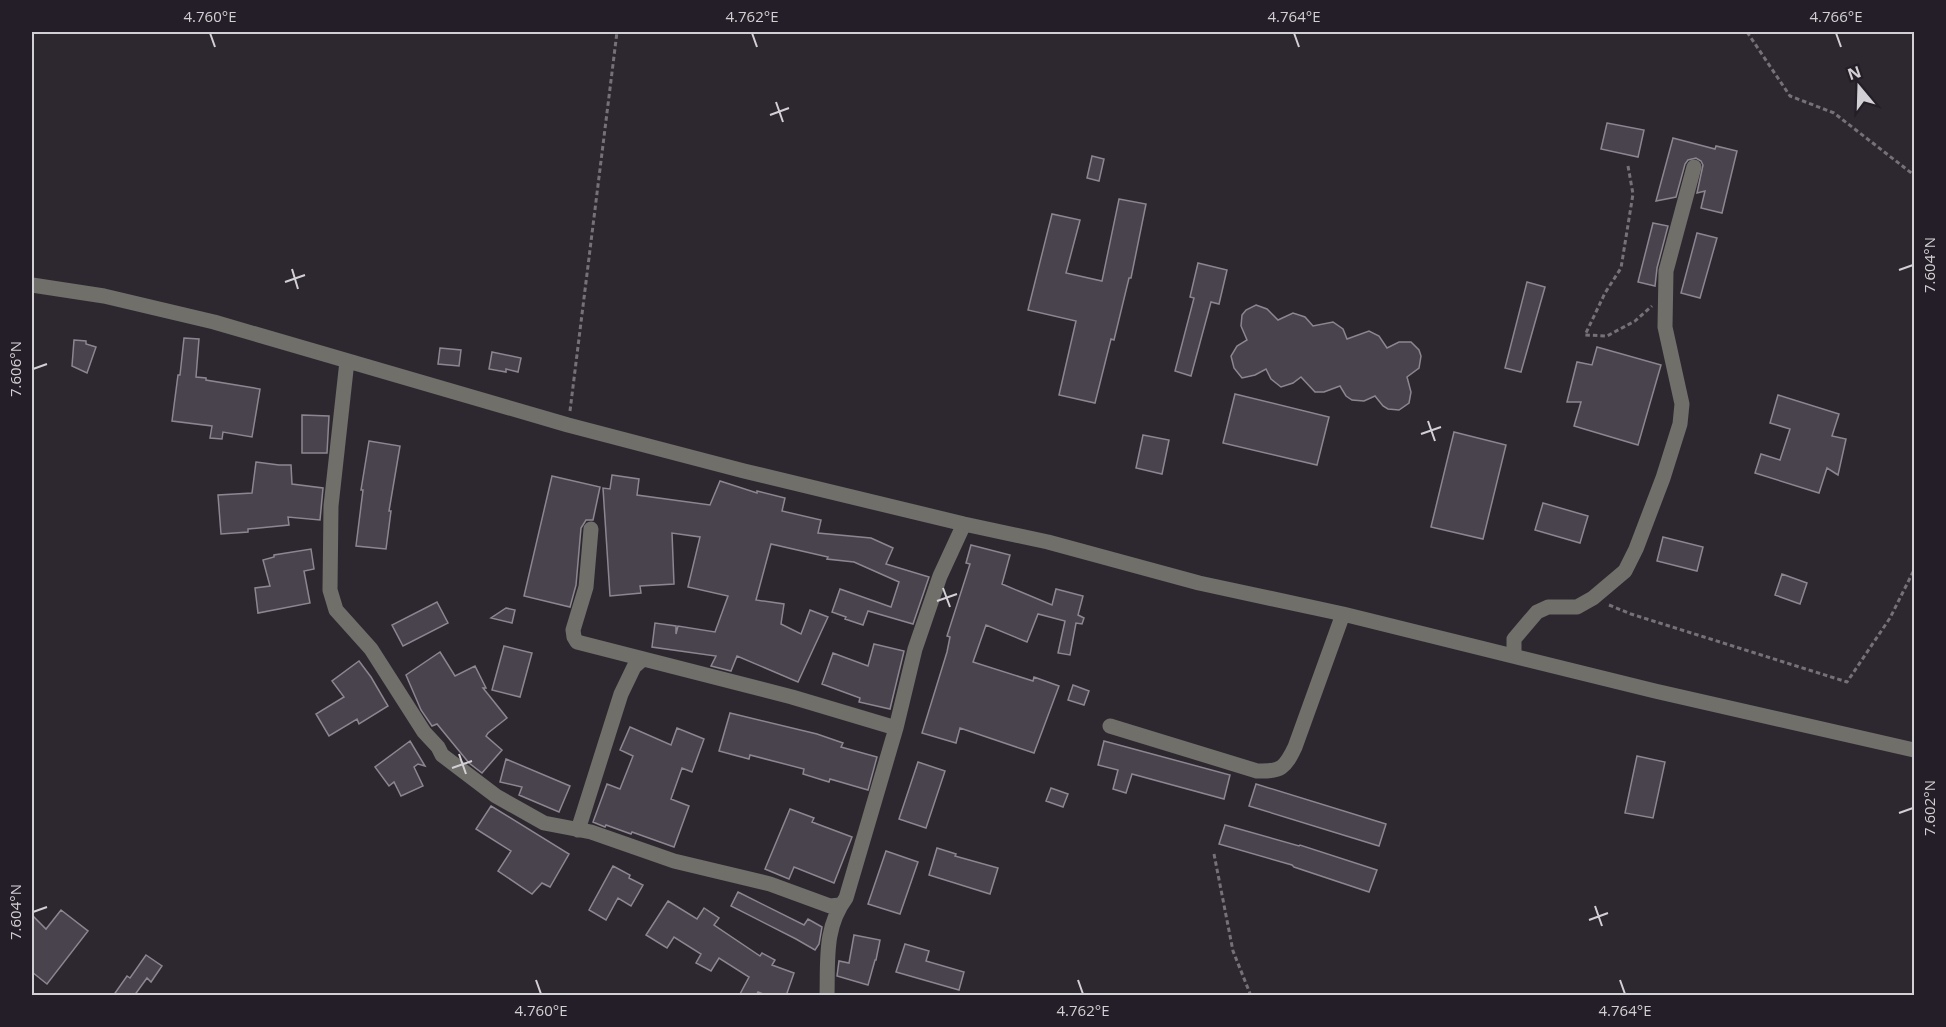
<svg xmlns="http://www.w3.org/2000/svg" width="1946" height="1027" font-family="'Open Sans',sans-serif">
	<style>
		.building { fill: #49434d; stroke: #8c8691; stroke-width: 1.5 }
		.lines { fill: none; stroke-linecap: round; stroke-linejoin: round }
		.path { stroke: #757177; stroke-width: 3; stroke-dasharray: 4.5 3; stroke-linecap: butt }
		.minor { stroke: #706f6a; stroke-width: 15 }
		.ticks { fill: none; stroke: #d3d0d5; stroke-width: 2 }
		.neatline { fill: none; stroke: #d3d0d5; stroke-width: 2 }
		.ticks-label { font-size: 15px; text-anchor: middle; fill: #d3d0d5 }
	</style>
	<rect width="100%" height="100%" fill="#2d2830"/>
	<path class="building" d="M1607,123L1644,130L1638,157L1601,149Z
		M1673,138L1715,149L1716,146L1737,151L1722,213L1701,208L1705,191L1697,193L1703,165L1701,161L1696,158L1688,160L1685,164L1676,197L1656,201Z
		M1092,156L1104,159L1099,181L1087,178Z
		M1119,199L1146,204L1131,278H1129L1114,340L1111,339L1095,403L1059,395L1076,321L1028,310L1052,214L1080,220L1066,273L1102,281Z
		M1653,223L1668,226L1657,268L1655,286L1638,282Z
		M1697,233L1717,238L1700,298L1681,293Z
		M1198,263L1227,270L1219,304L1211,302L1191,376L1175,371L1194,298L1190,297Z
		M1527,282L1545,287L1521,372L1505,368Z
		M1256,305L1267,309L1278,320L1293,313L1305,317L1313,326L1333,322L1343,329L1347,339L1369,331L1379,336L1387,348L1399,342H1411L1419,350L1421,356L1419,368L1407,377L1411,392L1409,403L1399,410L1388,409L1383,406L1375,396L1364,401L1352,400L1346,396L1340,386L1324,392H1315L1301,377L1293,383L1281,387L1271,379L1266,369L1255,375L1242,378L1234,368L1231,356L1237,346L1247,340L1241,326L1242,315L1246,310Z
		M184,338L199,339L196,377L206,378V380L260,389L252,437L223,432L222,439L210,438L212,426L172,421L178,375H180Z
		M74,340L86,341V344L96,347L87,373L72,366Z
		M1597,347L1661,365L1638,445L1574,426L1581,402H1567L1577,362L1592,365Z
		M440,348L461,350L459,366L438,364Z
		M492,352L521,358L518,372L506,369V372L489,369Z
		M1235,394L1329,417L1317,465L1223,443Z
		M1778,395L1839,414L1832,436L1846,439L1838,475L1827,468L1819,493L1755,473L1761,454L1780,460L1790,429L1770,423Z
		M302,415L329,416L327,453H302Z
		M1454,432L1506,445L1483,539L1431,527Z
		M1143,435L1169,440L1162,474L1136,468Z
		M369,441L400,446L389,511H391L386,549L356,546L363,490H361Z
		M256,462L279,465H291L292,484L323,488L320,520L288,517L289,525L248,529V532L221,534L218,495L252,493Z
		M612,475L639,479L637,495L710,505L720,481L757,493V491L785,498L782,511L821,520L818,533L871,538L893,548L886,564L929,577L913,624L868,611L863,625L845,619L846,617L832,612L840,589L891,607L899,582L854,562L827,559L828,557L771,544L756,600L784,604L781,624L801,634L810,610L828,617L798,682L737,656L731,671L711,666L716,656L652,647L655,623L676,626V634L678,626L715,632L728,596L688,587L700,537L672,533L674,584L640,586L641,593L610,596L603,488L610,489Z
		M552,476L600,487L593,520H586L581,528L576,585L570,607L524,596Z
		M1543,503L1588,516L1580,543L1535,530Z
		M1663,537L1703,547L1697,571L1657,561Z
		M971,545L1010,555L1002,584L1052,605L1056,589L1083,596L1078,615L1084,618L1082,624L1076,623L1070,655L1058,653L1065,621L1038,614L1027,642L986,625L973,662L1033,681L1034,677L1059,686L1034,753L960,728L956,743L922,733L947,652L950,637L947,636L970,564L966,563Z
		M311,549L314,569L304,571L310,603L258,613L255,588L270,586L263,560L274,557V555Z
		M1782,574L1807,583L1800,604L1775,595Z
		M437,602L448,623L403,646L392,625Z
		M506,608L515,610L512,623L491,618Z
		M874,644L904,651L890,709L859,702L860,698L822,684L833,653L868,666Z
		M504,646L532,653L520,697L492,690Z
		M440,652L455,676L475,666L486,688H483L507,718L488,733L486,736L502,750L482,773L469,763L437,724L432,726L421,710L406,675Z
		M359,661L371,677L388,706L359,724L357,719L329,736L316,714L344,697L332,681Z
		M1073,685L1089,691L1084,705L1068,700Z
		M730,713L817,734L843,743L841,747L877,757L868,790L830,779L829,782L803,774L804,769L750,755L749,759L719,751Z
		M630,727L671,745L677,728L704,739L692,772L682,768L671,799L689,806L674,847L632,832L631,834L606,825L605,827L593,822L607,784L620,789L633,756L620,750Z
		M410,741L425,766L418,764L414,767L423,786L401,796L394,782L389,786L375,767Z
		M1104,741L1230,775L1224,799L1132,774L1126,793L1113,789L1118,770L1098,765Z
		M1637,756L1665,762L1653,818L1625,813Z
		M506,759L570,786L559,812L519,795L522,787L500,782Z
		M918,762L945,771L926,828L899,819Z
		M1256,784L1386,824L1379,846L1249,806Z
		M1051,788L1068,794L1063,807L1046,801Z
		M491,806L569,854L550,887L542,883L532,894L498,871L511,851L476,829Z
		M790,809L814,818L812,822L852,837L834,883L794,867L789,879L765,869Z
		M1225,825L1299,846L1300,845L1377,870L1369,892L1294,867L1292,865L1219,844Z
		M937,848L956,854L955,856L998,868L990,894L929,875Z
		M886,851L918,862L900,914L868,904Z
		M613,866L630,875L629,878L643,885L631,906L618,898L606,920L589,910Z
		M738,892L804,925L808,919L822,927L819,944L815,950L796,939L731,906Z
		M668,901L697,919L704,908L719,918L714,925L760,956L762,953L775,960L772,965L794,973L786,996H769L758,992L756,996H739L749,977L719,958L711,971L696,963L701,954L674,937L667,948L646,935Z
		M61,910L88,931L47,984L32,972V915L46,929Z
		M854,935L880,940L876,960H875L868,985L837,976L839,961L849,963Z
		M905,944L929,951L926,961L964,972L959,990L896,972Z
		M146,955L162,966L151,982L147,978L134,996H113L127,976L130,978Z"/>
	<g class="lines">
		<path class="path" d="M1747,32L1790,96L1834,113L1914,175
			M1628,166L1633,194L1621,268L1605,293L1585,335L1607,336L1635,321L1652,306
			M570,411L617,32
			M1609,605L1631,614L1847,682L1890,618L1914,570
			M1214,854L1233,951L1251,996"/>
		<path class="minor" d="M32,285L104,296L214,322L568,425L744,471L964,524L1048,542L1199,583L1343,614L1655,691L1914,750
			M347,361L331,506L330,590L336,610L371,649L424,732L438,747L442,755L496,796L544,823L591,832L674,861L770,884L830,906L840,905
			M591,529L586,587L573,630L574,637L577,642L792,697L896,728
			M1514,655V639L1537,612L1548,607H1577L1593,598L1625,571L1636,549L1663,478L1680,424L1682,404L1665,327L1666,271L1694,167
			M1110,726L1257,771C1281,772 1285,768 1295,747L1343,614
			M578,830L621,694L634,667L643,659
			M827,996C828,961 824,927 846,898L896,728L915,649L940,576L964,524"/>
	</g>
	<path class="ticks" d="M210,33L215,47M752,33L757,47M1294,33L1299,47M1836,33L1841,47M776,102L783,122M770,115L789,108M292,269L298,289M1899,270L1913,265M285,282L305,275M33,369L47,364M1428,421L1435,441M1421,434L1441,427M943,588L950,607M937,601L957,594M459,754L466,774M452,768L472,761M1899,813L1913,808M1595,906L1602,926M33,912L47,907M1589,920L1608,913M536,980L541,994M1078,980L1083,994M1620,980L1625,994"/>
	<rect width="1946" height="1027" fill="none" stroke="#231e27" stroke-width="66"/>
	<g transform="translate(1859 87) rotate(341)" stroke="#231e27" stroke-width="4.5" paint-order="stroke">
	<path d="M0-4.5L10 22L0 15L-10 22Z" fill="#d3d0d5"/>
	<text y="-9" font-size="16" font-weight="bold" text-anchor="middle" fill="#d3d0d5">N</text>
	</g>
	<rect x="33" y="33" width="1880" height="961" class="neatline"/>
	<g class="ticks-label">
		<text x="210" y="22">4.760°E</text>
		<text x="752" y="22">4.762°E</text>
		<text x="1294" y="22">4.764°E</text>
		<text x="1836" y="22">4.766°E</text>
		<text transform="translate(1930 265) rotate(-90)" y="5">7.604°N</text>
		<text transform="translate(16 369) rotate(-90)" y="5">7.606°N</text>
		<text transform="translate(1930 808) rotate(-90)" y="5">7.602°N</text>
		<text transform="translate(16 912) rotate(-90)" y="5">7.604°N</text>
		<text x="541" y="1016">4.760°E</text>
		<text x="1083" y="1016">4.762°E</text>
		<text x="1625" y="1016">4.764°E</text>
	</g>
</svg>
